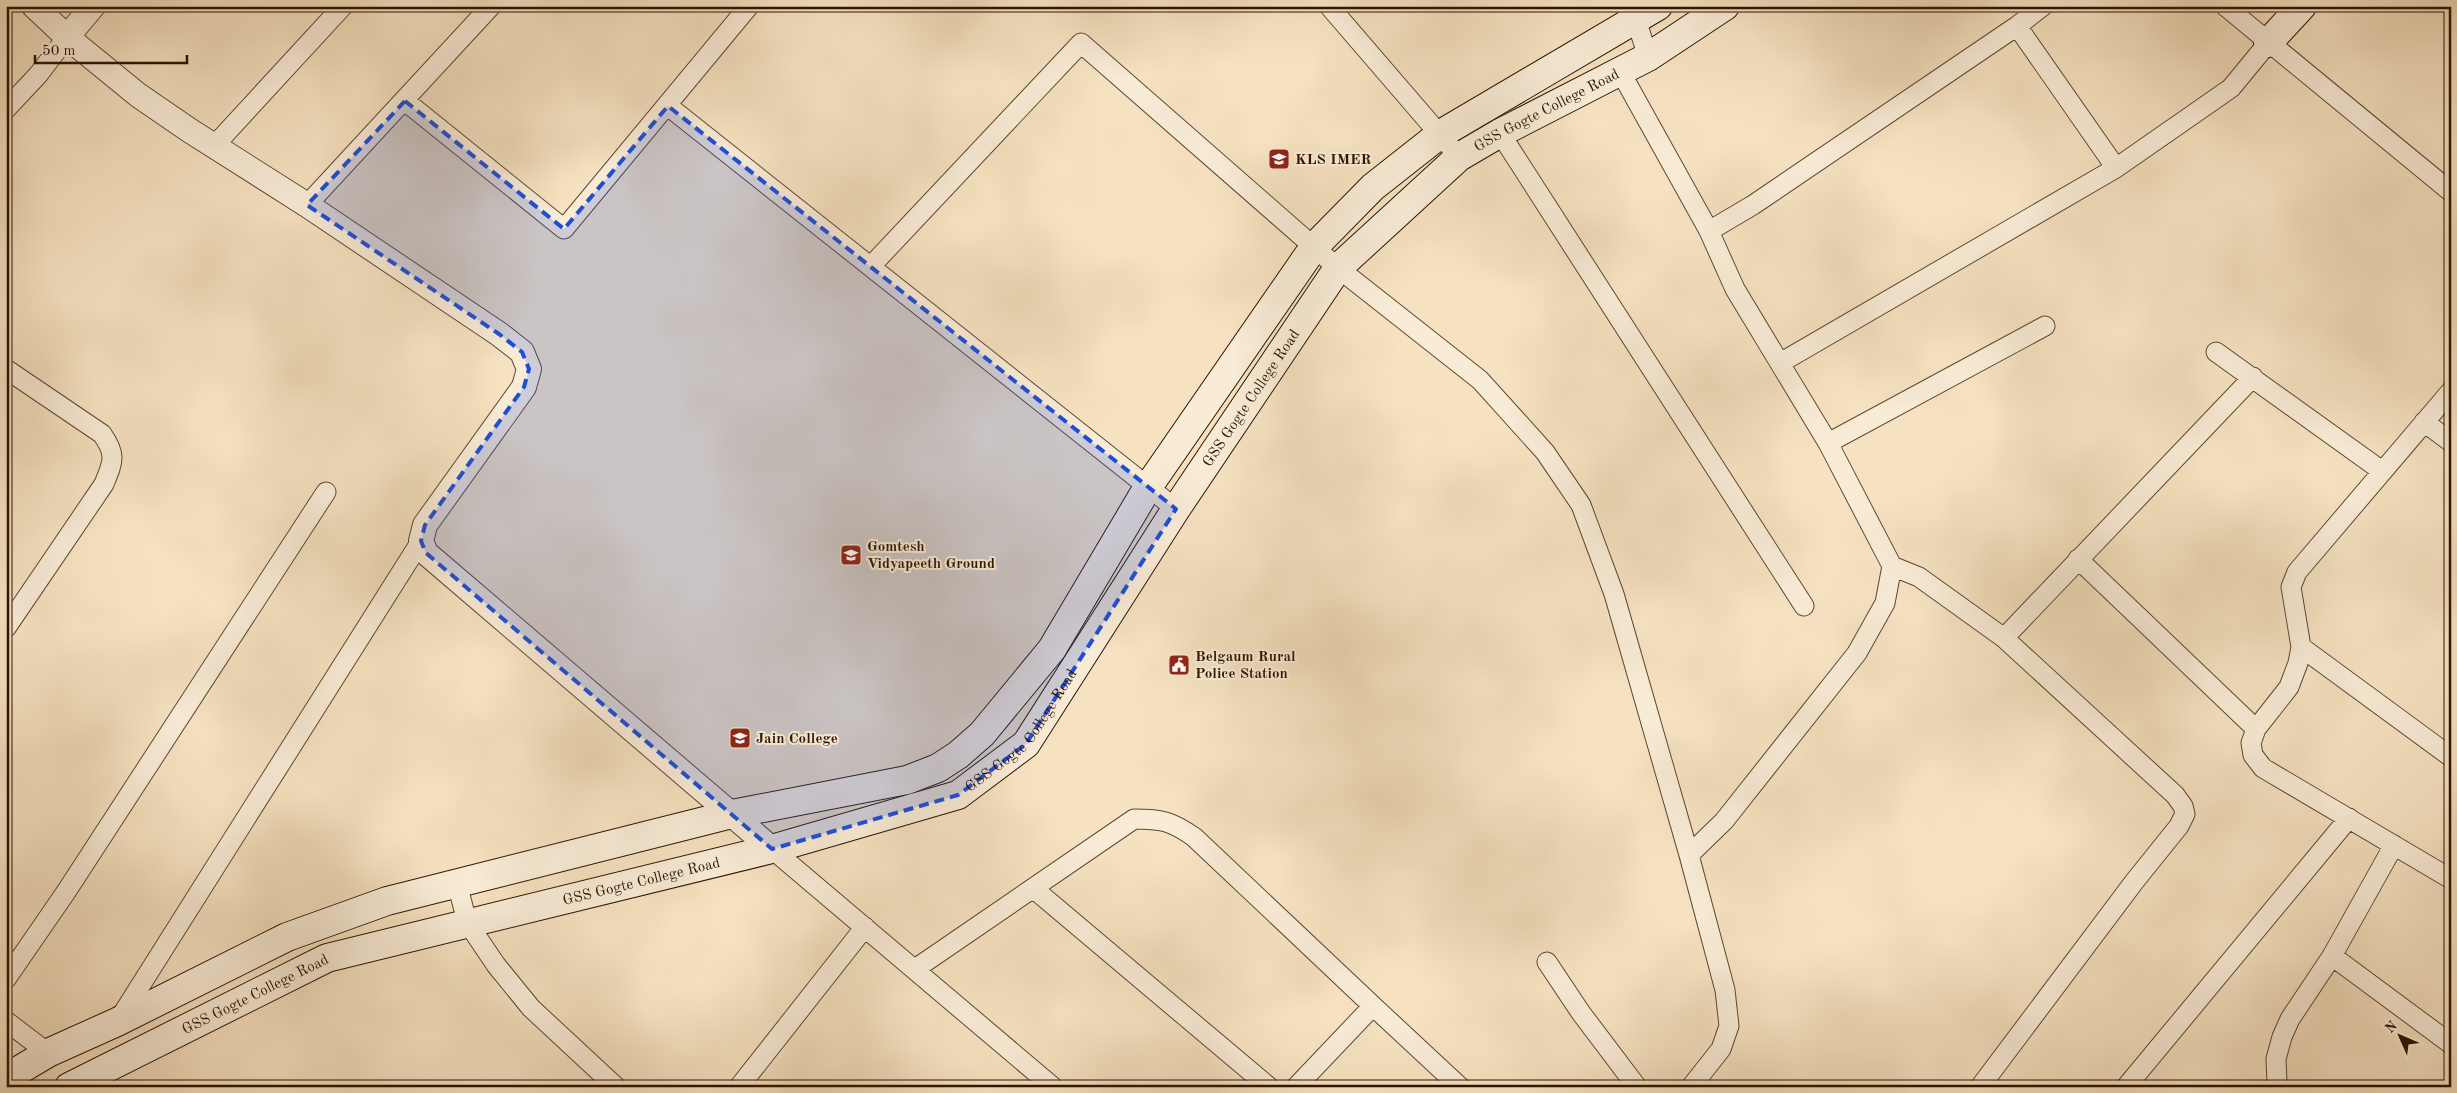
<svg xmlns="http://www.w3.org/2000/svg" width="2457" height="1093" font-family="'Old Standard TT',serif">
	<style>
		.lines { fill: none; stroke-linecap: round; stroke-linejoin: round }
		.minor-casing { stroke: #5e4730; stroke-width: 21 }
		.tertiary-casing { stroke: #5e4730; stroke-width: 26 }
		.secondary-casing { stroke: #2c1300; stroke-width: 30 }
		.minor { stroke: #f9ecd7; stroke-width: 19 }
		.tertiary { stroke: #f9ecd7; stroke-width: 24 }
		.secondary { stroke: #f9ecd7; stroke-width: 28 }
		.marked { fill: #1d4ed8; fill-opacity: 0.2; stroke: #1d4ed8; stroke-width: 4; stroke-dasharray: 10 6; stroke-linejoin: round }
		.labels { text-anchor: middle; stroke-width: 4; stroke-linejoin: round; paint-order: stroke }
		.street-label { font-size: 15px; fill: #2c1300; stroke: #f9ecd7 }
		.poi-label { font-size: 15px; font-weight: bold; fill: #2c1300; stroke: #f9ecd7; text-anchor: start }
	</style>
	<rect width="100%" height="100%" fill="#f6e2c1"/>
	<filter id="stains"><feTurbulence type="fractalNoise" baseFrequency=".004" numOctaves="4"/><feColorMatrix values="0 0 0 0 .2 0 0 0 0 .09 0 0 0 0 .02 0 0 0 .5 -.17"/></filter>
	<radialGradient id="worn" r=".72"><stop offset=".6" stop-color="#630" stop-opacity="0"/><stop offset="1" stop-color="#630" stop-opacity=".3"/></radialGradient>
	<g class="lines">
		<g class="minor-casing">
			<path id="minor" d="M1329,6L1459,157
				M2225,6L2451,192
				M1633,10L1648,57
				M2017,26L2116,168
				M1620,71L1709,231L1735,289L1828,443L1892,566L1885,603L1857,653L1724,821L1689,855
				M405,101L564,229L749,6
				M668,106L1176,509
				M6,109L38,75L67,37
				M1500,133L1804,606
				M214,146L343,6
				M307,205L491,6
				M1709,231L1753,205L2017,26L2043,6
				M871,266L1081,43L1338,268L1480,380L1545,452L1581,505L1614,594L1689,855L1725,990L1729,1026L1721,1049L1691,1087
				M2216,352L2382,471
				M1780,363L2116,168L2231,88L2268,43
				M6,369L102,434C117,455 113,462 104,484L6,628
				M2451,391L2297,572L2291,587L2301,647L2298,663L2289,687L2256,729L2251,743L2253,755L2263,768L2451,879
				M2424,422L2451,442
				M1828,443L2045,326
				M2078,559L2256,729
				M1892,566L1919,577L2004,638L2175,795L2183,806L2185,814L2179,826L2134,882L1980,1087
				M2004,638L2253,377
				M2301,647L2451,757
				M772,849L1053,1087
				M457,883L467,922L496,965L531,1008L616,1087
				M1034,889L1269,1087
				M2332,956L2451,1044
				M1547,962L1581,1013L1637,1087
				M915,969L1134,819C1162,819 1171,821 1194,837L1373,1006
				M6,979L66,892L326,492
				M6,1021L48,1053
				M118,1021L421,541
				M739,1087L865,927
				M1296,1087L1373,1006L1460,1087
				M2126,1087L2349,818
				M2274,1087L2277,1082L2276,1059L2282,1037L2290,1019L2332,956L2394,845"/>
		</g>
		<g class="tertiary-casing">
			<path id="tertiary" d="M34,6L67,37L138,95L189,130L307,205L499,334L522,352L529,369L524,387L425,525L421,541L426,553L772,849
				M67,37L93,6"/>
		</g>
		<g class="secondary-casing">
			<g id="secondary">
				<path d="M2268,43L2302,6"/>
				<path d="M6,1078L48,1053L117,1022L287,937L387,901L732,814L907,780L938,768L958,755L982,734L1052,649L1148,487L1314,247L1373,187L1439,135L1658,6"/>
				<path id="s1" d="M69,1087L327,958L772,849L958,795L1026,744L1176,509L1338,268L1459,157L1500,133L1648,57L1725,6"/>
			</g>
		</g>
		<use href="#minor" class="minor"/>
		<use href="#tertiary" class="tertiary"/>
		<use href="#secondary" class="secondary"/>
	</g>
	<path class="marked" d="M405,101L564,229L668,106L1176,509L1026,744L958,795L772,849L426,553L421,541L425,525L524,387L529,369L522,352L499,334L307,205Z"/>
	<defs>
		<g id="university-square" transform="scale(1.125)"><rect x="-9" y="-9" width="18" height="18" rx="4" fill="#8f2418" stroke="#f9ecd7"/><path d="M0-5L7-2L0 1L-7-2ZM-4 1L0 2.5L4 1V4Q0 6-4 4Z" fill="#fff"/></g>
		<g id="civic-square" transform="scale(1.125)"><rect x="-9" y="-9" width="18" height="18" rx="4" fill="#8f2418" stroke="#f9ecd7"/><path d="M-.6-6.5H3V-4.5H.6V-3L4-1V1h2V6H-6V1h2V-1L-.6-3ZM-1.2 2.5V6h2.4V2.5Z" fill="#fff"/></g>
	</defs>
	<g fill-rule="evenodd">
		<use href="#university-square" x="1279" y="159"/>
		<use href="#university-square" x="851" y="555"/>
		<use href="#civic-square" x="1179" y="665"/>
		<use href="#university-square" x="740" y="738"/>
	</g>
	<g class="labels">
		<g class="street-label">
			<text dy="5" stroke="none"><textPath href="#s1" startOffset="1858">GSS Gogte College Road</textPath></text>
			<text dy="5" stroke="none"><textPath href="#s1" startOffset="1438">GSS Gogte College Road</textPath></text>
			<text dy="5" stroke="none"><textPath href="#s1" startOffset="1032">GSS Gogte College Road</textPath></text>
			<text dy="5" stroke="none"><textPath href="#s1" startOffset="612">GSS Gogte College Road</textPath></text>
			<text dy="5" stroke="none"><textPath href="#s1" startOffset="208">GSS Gogte College Road</textPath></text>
		</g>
		<g class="poi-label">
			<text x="1295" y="164">KLS IMER</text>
			<text x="867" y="551">Gomtesh<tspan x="867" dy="17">Vidyapeeth Ground</tspan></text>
			<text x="1195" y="661">Belgaum Rural<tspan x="1195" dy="17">Police Station</tspan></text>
			<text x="756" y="743">Jain College</text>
		</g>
	</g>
	<rect width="2457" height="1093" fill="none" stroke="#f6e2c1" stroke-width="25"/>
	<rect x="8" y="8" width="2442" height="1078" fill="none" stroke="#2c1300" stroke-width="2.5"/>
	<rect x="12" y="12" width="2432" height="1068" fill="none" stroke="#2c1300"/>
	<g transform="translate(2400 1036) rotate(315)" stroke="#f9ecd7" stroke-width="4" paint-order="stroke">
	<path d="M0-4L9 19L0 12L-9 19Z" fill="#2c1300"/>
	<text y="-8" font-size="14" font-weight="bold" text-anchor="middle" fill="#2c1300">N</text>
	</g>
	<path d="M35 55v8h152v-8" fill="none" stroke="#2c1300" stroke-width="2.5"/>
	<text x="42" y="55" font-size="15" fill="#2c1300" stroke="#f9ecd7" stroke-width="4" paint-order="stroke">50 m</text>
	<rect width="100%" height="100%" filter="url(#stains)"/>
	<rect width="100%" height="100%" fill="url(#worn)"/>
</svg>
